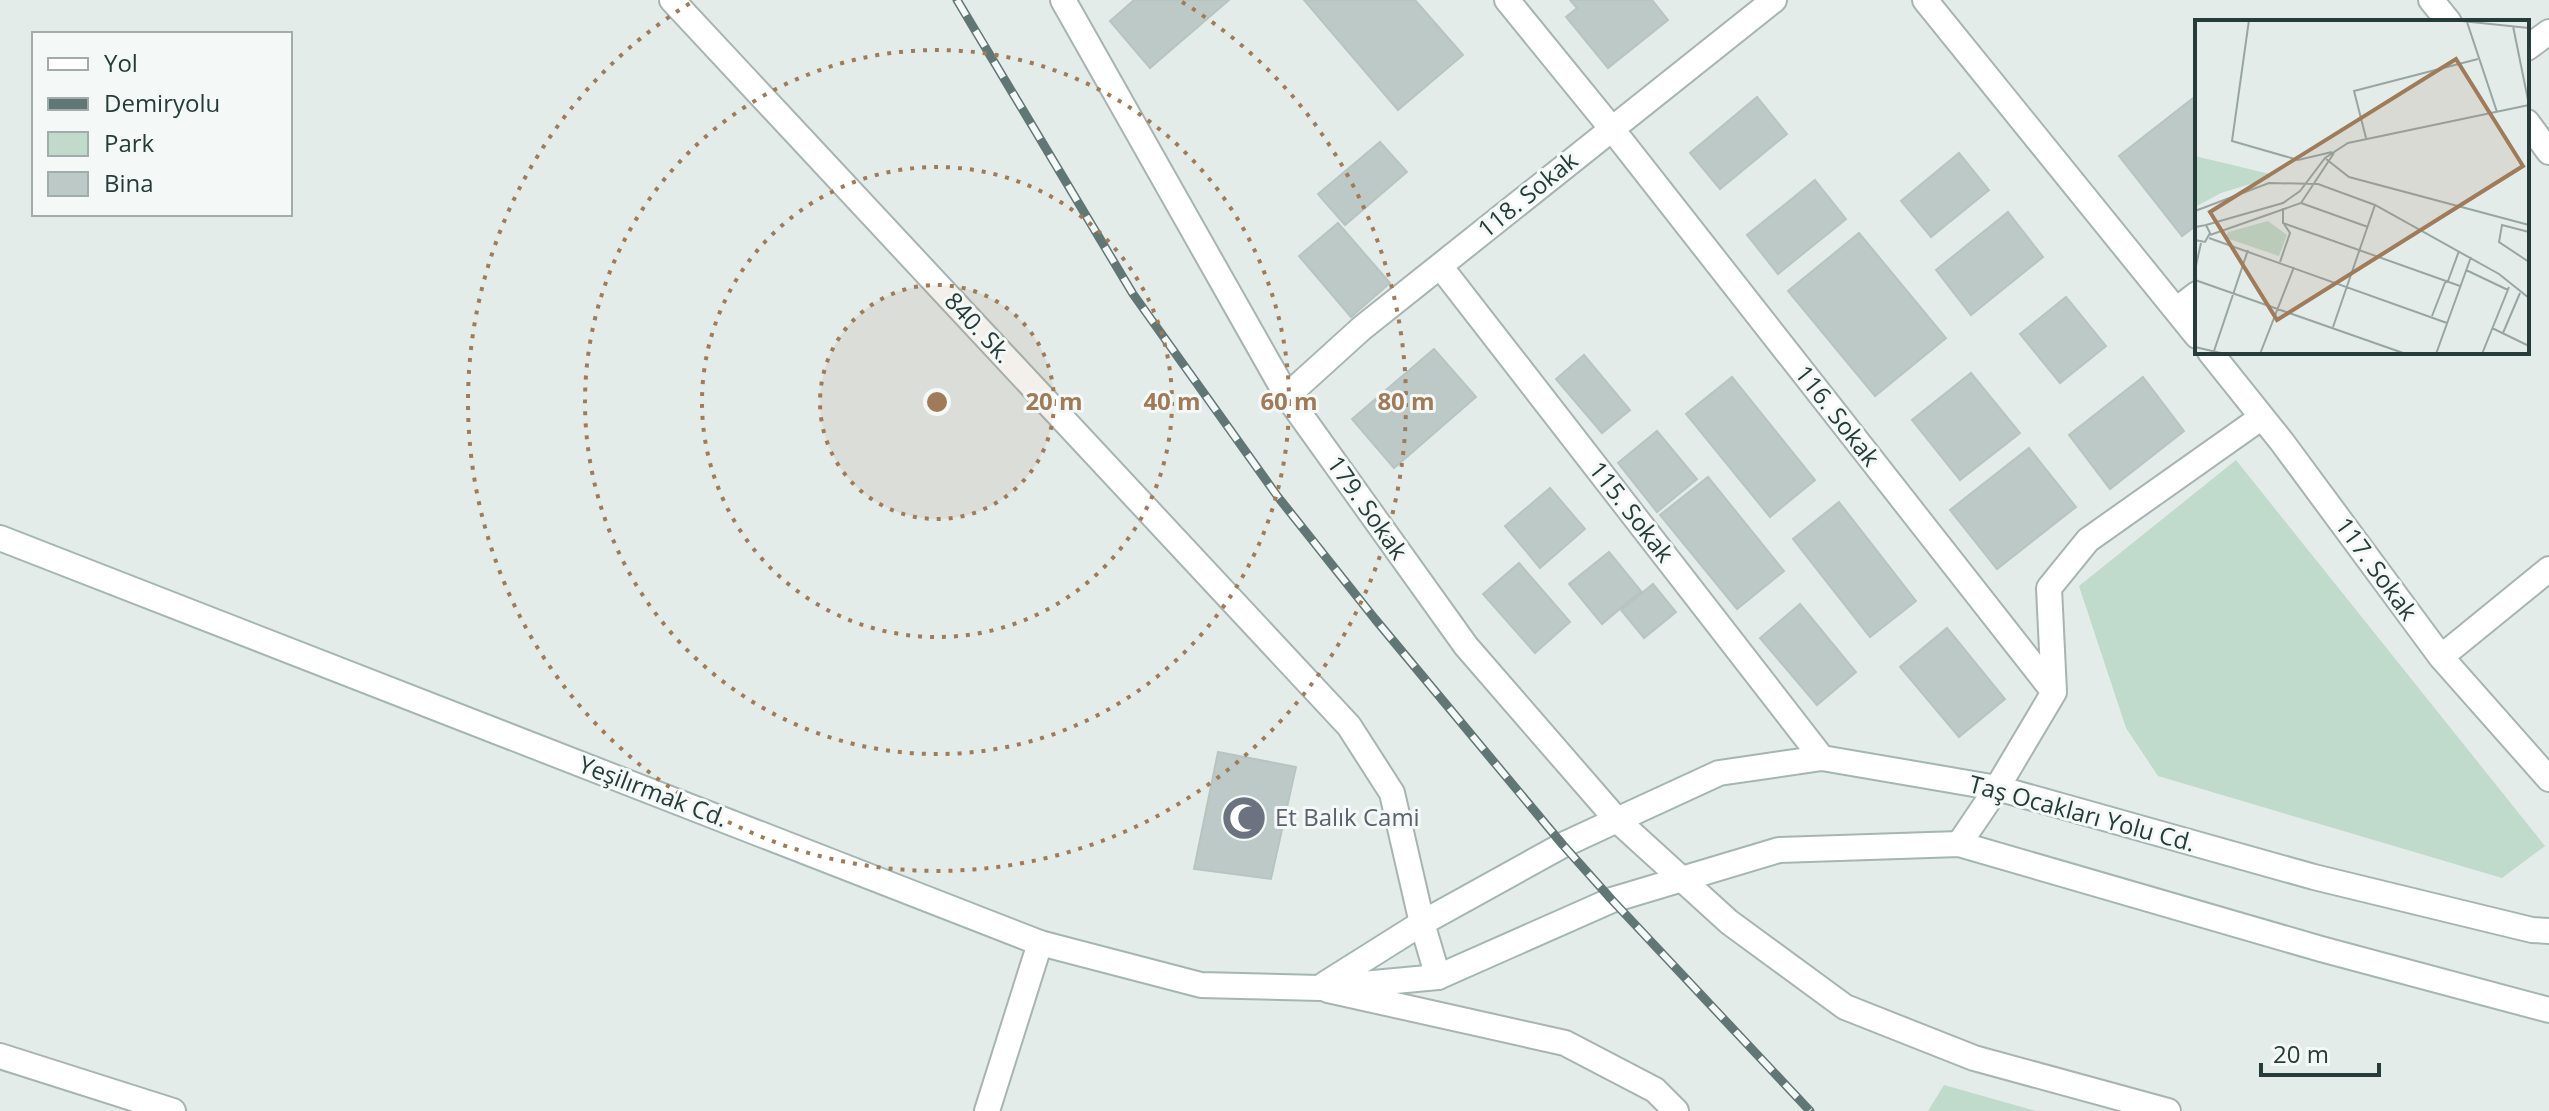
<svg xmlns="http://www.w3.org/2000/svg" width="2549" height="1111" font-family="'Open Sans',sans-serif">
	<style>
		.green { fill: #c0dacb }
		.building { fill: #bdc9c6; stroke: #b7c5c2; stroke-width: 2 }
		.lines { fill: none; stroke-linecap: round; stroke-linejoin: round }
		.minor-casing { stroke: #a7b4b1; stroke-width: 28 }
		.tertiary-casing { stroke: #a7b4b1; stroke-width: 28 }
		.secondary-casing { stroke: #a4b6b3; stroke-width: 28 }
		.minor { stroke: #fff; stroke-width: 24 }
		.tertiary { stroke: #fff; stroke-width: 24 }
		.secondary { stroke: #fff; stroke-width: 24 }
		.rail-casing { stroke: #607775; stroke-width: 9 }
		.rail { stroke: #f4f9f7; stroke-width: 6; stroke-dasharray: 18; stroke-linecap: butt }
		.ring { fill: none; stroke: #a07b5a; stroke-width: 4; stroke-dasharray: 4 8 }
		.labels { text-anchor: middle; stroke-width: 6; stroke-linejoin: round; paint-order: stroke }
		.street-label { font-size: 24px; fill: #263c39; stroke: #f4f9f7 }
		.worship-label { font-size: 24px; fill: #5b616d; stroke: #f4f9f7; text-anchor: start }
		.inset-road { fill: none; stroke: #98a6a3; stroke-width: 2 }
		.view { fill: #a07b5a; fill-opacity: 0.15; stroke: #a07b5a; stroke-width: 4 }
		.inset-edge { fill: none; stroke: #263c39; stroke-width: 4 }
		.centre { fill: #a07b5a; stroke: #f4f9f7; stroke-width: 4 }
		.ring-label { font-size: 24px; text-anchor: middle; font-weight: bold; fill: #a07b5a; stroke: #f4f9f7; stroke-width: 6; stroke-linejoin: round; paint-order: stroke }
	</style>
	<rect width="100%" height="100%" fill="#e4ecea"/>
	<path class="green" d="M2236,460L2545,846L2502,878L2158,776L2126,728L2079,586Z
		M1944,1085L2036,1111H1928Z"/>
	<path class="building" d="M1134,0H1229L1150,68L1110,21Z
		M1304,0H1415L1463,55L1398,110Z
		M1570,0H1652L1668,20L1608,68L1566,17L1577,8Z
		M2197,95V225L2182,236L2119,156Z
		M1757,97L1787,134L1720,189L1690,153Z
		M1380,142L1407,172L1345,225L1318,194Z
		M1959,153L1989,190L1931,237L1901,201Z
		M1815,180L1846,219L1778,274L1747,235Z
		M2008,212L2043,257L1971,315L1936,270Z
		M1338,223L1390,283L1351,317L1299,256Z
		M1859,233L1946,338L1875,396L1788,291Z
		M2066,297L2106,346L2060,383L2020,334Z
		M1434,349L1476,397L1394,468L1352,419Z
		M1584,355L1630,410L1602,433L1556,379Z
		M1971,373L2020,433L1960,480L1912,420Z
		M1732,377L1815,480L1770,517L1686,414Z
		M2143,377L2184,431L2110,489L2069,435Z
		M1657,431L1697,479L1657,512L1618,463Z
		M2029,448L2076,507L1997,569L1950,510Z
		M1708,477L1784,571L1737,609L1660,515Z
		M1550,488L1585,529L1540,568L1505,526Z
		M1839,502L1916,601L1870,637L1793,539Z
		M1609,552L1641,591L1602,624L1569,584Z
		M1519,563L1570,622L1535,653L1483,594Z
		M1653,584L1676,612L1644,638L1621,610Z
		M1800,604L1856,672L1817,705L1760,638Z
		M1947,628L2005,699L1959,737L1900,667Z
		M1218,752L1296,767L1271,879L1194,869Z"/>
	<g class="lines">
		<g class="minor-casing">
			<path id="minor" d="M1063,0L1287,396L1466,646L1617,820
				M1507,0L1612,129L2054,692L1997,788L1959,844
				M1925,0L2197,336
				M2431,0L2449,22
				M2527,48L2549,32
				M2527,122L2549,152
				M1440,266L1822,758
				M2176,310L2197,294
				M2210,352L2282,442L2441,657L2549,779
				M1287,396L1362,328L1774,0
				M2441,657L2549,569
				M2054,692L2049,588L2088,540L2262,417
				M1328,990L1565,1043L1655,1090L1676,1111
				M0,1056L173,1111
				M987,1111L1040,943"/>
		</g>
		<g class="tertiary-casing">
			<path id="tertiary" d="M672,0L1349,726L1392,793L1422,923L1438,977
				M1617,820L1729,922L1845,1007L1974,1058L2168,1111"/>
		</g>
		<g class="secondary-casing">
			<path id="secondary" d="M0,538L1040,943L1201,985L1320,988L1438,977L1612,900L1779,850L1959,844L2321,949L2549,1010
				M1325,984L1422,923L1563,845L1617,820L1719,773L1822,758L1997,788L2314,877L2532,930L2549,931"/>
		</g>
		<use href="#minor" class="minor"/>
		<use href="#tertiary" class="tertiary"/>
		<use href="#secondary" class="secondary"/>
		<g class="rail-casing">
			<path id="rail" d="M957,0L1133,294L1278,497L1375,619L1563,845L1612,900L1810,1111"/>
		</g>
		<use href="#rail" class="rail"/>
	</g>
	<circle cx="937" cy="402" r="117" fill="#a07b5a" fill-opacity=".12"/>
	<g class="ring">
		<circle cx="937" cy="402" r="117"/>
		<circle cx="937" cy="402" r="235"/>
		<circle cx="937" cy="402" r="352"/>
		<path d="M1182 2A469 469 0 1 1 692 2"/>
	</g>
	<defs>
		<g id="mosque-disc" transform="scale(2.3)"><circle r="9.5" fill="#6b7280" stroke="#f4f9f7"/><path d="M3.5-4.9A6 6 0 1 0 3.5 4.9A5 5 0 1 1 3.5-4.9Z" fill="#fff"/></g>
	</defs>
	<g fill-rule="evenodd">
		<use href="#mosque-disc" x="1244" y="818"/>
	</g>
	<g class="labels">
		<g class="street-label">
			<text transform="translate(1528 195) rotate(-39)" y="8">118. Sokak</text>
			<text transform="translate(978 328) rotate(47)" y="8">840. Sk.</text>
			<text transform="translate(1837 416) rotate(52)" y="8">116. Sokak</text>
			<text transform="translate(1367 508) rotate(55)" y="8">179. Sokak</text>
			<text transform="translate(1631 512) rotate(52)" y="8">115. Sokak</text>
			<text transform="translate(2376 569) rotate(54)" y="8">117. Sokak</text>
			<text transform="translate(653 792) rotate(21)" y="8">Yeşilırmak Cd.</text>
			<text transform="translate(2082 814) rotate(15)" y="8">Taş Ocakları Yolu Cd.</text>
		</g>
		<g class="worship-label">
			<text x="1275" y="826">Et Balık Cami</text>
		</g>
	</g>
	<g transform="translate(2195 20)">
		<rect width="334" height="334" fill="#e4ecea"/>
		<path d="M0,136L75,154V158L26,173L0,187ZM73,201L92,215L84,236L31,218L33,212Z" fill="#c0dacb"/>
		<path class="inset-road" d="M54,0L37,121L103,140L137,132M257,0L334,8M272,2L302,92M318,6L334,85M171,118L159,71L283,39M131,139L154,157L334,205M106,183L173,207M88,188V203L265,266M0,191L74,163L123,164L180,185L304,254L334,278M11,205L88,183L105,171L130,138L153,123L334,85M0,207L11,205L15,213L10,222L0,220M334,212L307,205L304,222L334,242M15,215L106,183L139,133M14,218L252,303M85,242L95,213L89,204M0,250L6,223M271,250L313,270M0,260L211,334M253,261L264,231M237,296L251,260M138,307L180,185M297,308L334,326M308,313L325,273M0,327L30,334M19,331L53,230M65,334L99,247M241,334L276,237M287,334L314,267"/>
		<path class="view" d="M261,39L328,146L82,300L15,192Z"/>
		<rect width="334" height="334" class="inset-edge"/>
	</g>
	<circle cx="937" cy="402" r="12" class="centre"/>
	<g class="ring-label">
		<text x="1054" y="410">20 m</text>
		<text x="1172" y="410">40 m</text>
		<text x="1289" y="410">60 m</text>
		<text x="1406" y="410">80 m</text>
	</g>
	<rect x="32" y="32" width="260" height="184" fill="#f4f9f7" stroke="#a2adab" stroke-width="2"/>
	<rect x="48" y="58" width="40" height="12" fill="#ffffff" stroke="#a2adab" stroke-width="2"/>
	<text x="104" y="72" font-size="24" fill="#263c39">Yol</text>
	<rect x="48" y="98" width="40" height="12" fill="#607775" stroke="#a2adab" stroke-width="2"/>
	<text x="104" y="112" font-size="24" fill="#263c39">Demiryolu</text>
	<rect x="48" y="132" width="40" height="24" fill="#c0dacb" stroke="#a2adab" stroke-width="2"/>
	<text x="104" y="152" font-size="24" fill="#263c39">Park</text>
	<rect x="48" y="172" width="40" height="24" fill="#bdc9c6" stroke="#a2adab" stroke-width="2"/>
	<text x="104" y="192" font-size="24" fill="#263c39">Bina</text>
	<path d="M2261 1063v12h118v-12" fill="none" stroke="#263c39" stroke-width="4"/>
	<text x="2273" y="1063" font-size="24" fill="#263c39" stroke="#f4f9f7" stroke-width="6" paint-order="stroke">20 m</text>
</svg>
